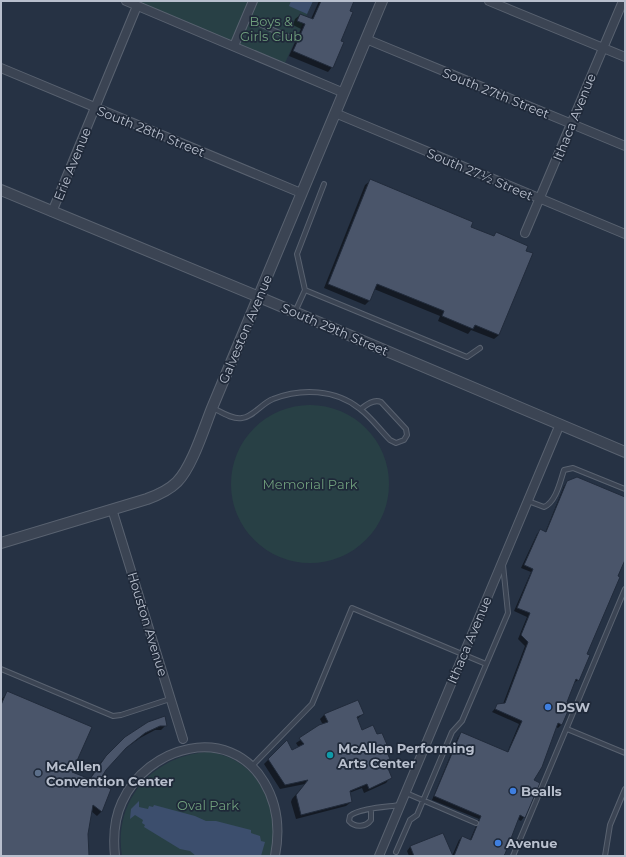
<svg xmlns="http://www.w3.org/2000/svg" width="626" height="857" font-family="Montserrat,sans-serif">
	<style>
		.green { fill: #284045 }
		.water { fill: #3c4e6d }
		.shadow { fill: #0007 }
		.building { fill: #4a556a; stroke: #212b3b }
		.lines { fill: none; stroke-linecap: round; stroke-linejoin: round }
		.service-casing { stroke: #596270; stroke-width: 6 }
		.minor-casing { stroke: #596270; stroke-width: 10 }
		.tertiary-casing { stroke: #596270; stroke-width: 12 }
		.service { stroke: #3b4453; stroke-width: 4 }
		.minor { stroke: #3b4453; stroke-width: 8 }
		.tertiary { stroke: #3b4453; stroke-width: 10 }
		.shop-dot { fill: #3f7fe0; stroke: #1f2939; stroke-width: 1.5 }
		.culture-dot { fill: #0f9aa8; stroke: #1f2939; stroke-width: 1.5 }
		.service-dot { fill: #5c6f8a; stroke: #1f2939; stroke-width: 1.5 }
		.labels { text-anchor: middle; stroke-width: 3.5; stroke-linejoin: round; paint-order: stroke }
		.park-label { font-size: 13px; fill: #6f9e7c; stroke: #1f2939 }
		.street-label { font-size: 13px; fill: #b8bfcd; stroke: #1f2939 }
		.poi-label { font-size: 13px; font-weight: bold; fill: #b8bfcd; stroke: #1f2939; text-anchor: start }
	</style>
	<rect width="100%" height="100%" fill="#263244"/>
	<path class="green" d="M135,1H313L285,63Z
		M231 484a79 79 0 1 1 158 0a79 79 0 1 1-158 0Z
		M207,752C257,756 284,810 270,856H122C113,801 152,756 207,752Z"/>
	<path class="water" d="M291,1H313L307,14L289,6Z
		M139,801V807L148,809L149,806L153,807L154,805L195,816L206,821H216L251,830V833L260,836L261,841L265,842L261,856H196L190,851L180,849L144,827L145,825L142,823L143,820L135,815L130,819L131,809Z"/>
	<path class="shadow" d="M319,1H353L332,67L328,72L289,56L301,29L293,25L295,19L300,15L311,19Z
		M370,181L470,228L493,237L496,234L499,335L494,339L471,330L468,334L438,321L440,316L374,289L370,300L365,305L324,288L365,185Z
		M568,482L625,498V558L610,599L586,654L578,680L574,683L565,703L562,724L558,728L556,727L533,781L524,817L521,821L517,819L503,856H452L459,840L462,837L470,840L479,819L432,800L458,737L462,734L507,753L519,724L492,712L498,705L503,704L525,646L518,639L527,617L514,611L531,572L521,568L537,534L540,531L545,533L564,486Z
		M7,693L71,773L89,780L101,762L126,738L148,723L166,725L161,730H155L140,738L122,751L105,769L96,783L110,789L101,812L97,816L91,811L87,834L88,856H1V700Z
		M325,714H363L357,719L362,731L377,736L387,747L384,749L388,759L384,763L390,778L386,783L364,793L362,788L349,793L351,802L346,806L296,819L291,802L292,799L305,784L280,789L264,764L286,742L292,752L299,748L296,743L323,725L320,719Z
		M443,834L451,856H409L407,851L410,847Z"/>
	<path class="building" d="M321,1H354L350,11L353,12L341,41L344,42L333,68L293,51L305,24L297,21L300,14L313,19Z
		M370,179L473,222L471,227L494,236L496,232L528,246L526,251L533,253L499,335L475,325L473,329L442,316L444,311L377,284L370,301L328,284Z
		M577,477L625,497V560L618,576L620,577L587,654L590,655L579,681L576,679L567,702L571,704L562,725L558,723L542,767L534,780L540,783L525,818L520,815L505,854L503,856H454L462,836L471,840L481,816L434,796L461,732L508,752L522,721L495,709L497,704L505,703L528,642L521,635L530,613L517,608L533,569L524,565L540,529L546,532L567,481Z
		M7,691L92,727L72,772L90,779L106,756L125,737L148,722L165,716L167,726H160L145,733L126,748L106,770L98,783L111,789L102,812L93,805L88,834L89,856H1V705Z
		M358,700L364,714L357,717L362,730L373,725L377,734L382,733L388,747L385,748L390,759L385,761L392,778L369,789L367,784L350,791L352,802L301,815L296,795L308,780L285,785L268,759L287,740L292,750L304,744L299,738L319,725L328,722L324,714Z
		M443,833L453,856H414L410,846Z"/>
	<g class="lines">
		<g class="service-casing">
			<path id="service" d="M246,18L293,39
				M305,290L467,357L480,348
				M295,312L305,290L297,254L324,184
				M213,408C221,412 233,420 242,418C253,417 262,403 273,399C301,388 336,389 360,409C371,417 380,430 390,440L396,443L404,440L407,435L406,429L381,402C374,399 367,404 361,409
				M528,501L544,507C556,502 560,482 564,470L573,468L625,489
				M1,669L113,716L121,715L170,699
				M567,729L625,753
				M252,766L312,704L352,608L486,664
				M406,793L476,823
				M371,810V820C366,827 355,828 349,821L350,816C359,808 387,807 400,805
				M396,852L410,820L417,815L452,732L462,721L508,613L503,565
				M513,856L625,589
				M605,856L610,825L625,789"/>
		</g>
		<g class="minor-casing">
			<path id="minor" d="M126,1L344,93
				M489,1L625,57
				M366,39L625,146
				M234,46L253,1
				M1,68L301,193
				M335,113L625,234
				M52,212L137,6
				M525,233L623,1
				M112,509L183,739
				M115,856C113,837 114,819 122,802C147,746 229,723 264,782C278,805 280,830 275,856
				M379,856L560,424"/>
		</g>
		<g class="tertiary-casing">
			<path id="tertiary" d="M1,190L259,297L625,452
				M1,543L147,499C158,495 169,490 177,482C192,467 204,428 212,408L382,1"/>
		</g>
		<use href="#service" class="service"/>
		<use href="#minor" class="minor"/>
		<use href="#tertiary" class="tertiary"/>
	</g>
	<g class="shop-dot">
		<circle cx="548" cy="707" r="4"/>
		<circle cx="513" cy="791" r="4"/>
		<circle cx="498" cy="843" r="4"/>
	</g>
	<circle class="culture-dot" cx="330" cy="755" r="4"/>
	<circle class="service-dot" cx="38" cy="773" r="4"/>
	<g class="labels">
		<g class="park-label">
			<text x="271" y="26">Boys &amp;<tspan x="271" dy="15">Girls Club</tspan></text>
			<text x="310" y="489">Memorial Park</text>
			<text x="208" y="810">Oval Park</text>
		</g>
		<g class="street-label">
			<text transform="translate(496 93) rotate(22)" y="5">South 27th Street</text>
			<text transform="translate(574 117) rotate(-68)" y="5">Ithaca Avenue</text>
			<text transform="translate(151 131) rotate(22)" y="5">South 28th Street</text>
			<text transform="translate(72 164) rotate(-68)" y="5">Erie Avenue</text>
			<text transform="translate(480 174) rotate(23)" y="5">South 27½ Street</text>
			<text transform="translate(245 329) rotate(-67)" y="5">Galveston Avenue</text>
			<text transform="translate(335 329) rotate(23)" y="5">South 29th Street</text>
			<text transform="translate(148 624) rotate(73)" y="5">Houston Avenue</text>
			<text transform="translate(469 640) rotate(-67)" y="5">Ithaca Avenue</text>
		</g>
		<g class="poi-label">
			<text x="556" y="712">DSW</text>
			<text x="338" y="753">McAllen Performing<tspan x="338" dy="15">Arts Center</tspan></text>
			<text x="46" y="771">McAllen<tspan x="46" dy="15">Convention Center</tspan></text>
			<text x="521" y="796">Bealls</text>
			<text x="506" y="848">Avenue</text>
		</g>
	</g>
	<rect width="626" height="857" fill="none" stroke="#b8bfcd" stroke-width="4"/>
</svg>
